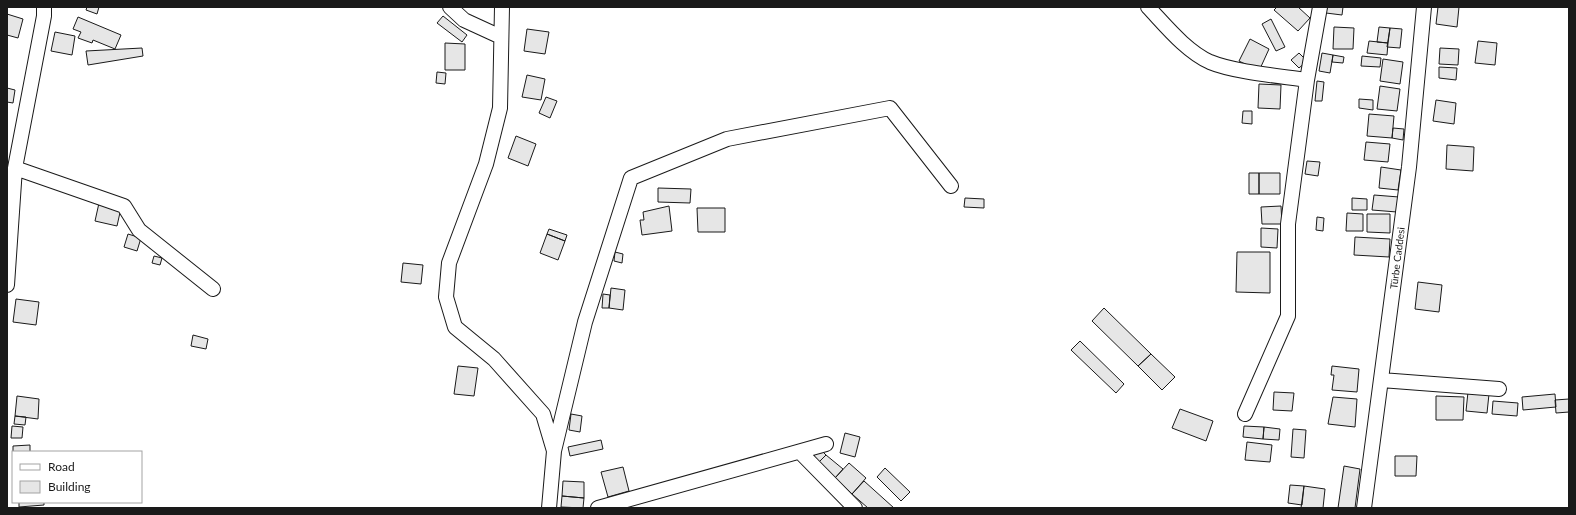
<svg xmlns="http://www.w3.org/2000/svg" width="1576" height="515" font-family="Lato,sans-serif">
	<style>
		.building { fill: #e6e6e6; stroke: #1a1a1a }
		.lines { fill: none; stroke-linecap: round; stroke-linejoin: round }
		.minor-casing { stroke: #1a1a1a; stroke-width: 16 }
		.minor { stroke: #fff; stroke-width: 14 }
		.labels { text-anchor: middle; stroke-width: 3; stroke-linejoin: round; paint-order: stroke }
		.street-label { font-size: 10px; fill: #1a1a1a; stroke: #fff }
	</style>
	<rect width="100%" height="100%" fill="#fff"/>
	<path class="building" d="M87,7H99L97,14L86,10Z
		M1277,7H1298L1310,18L1298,31L1274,10Z
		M1327,7H1343L1342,15L1326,13Z
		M1438,7H1459L1457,27L1436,24Z
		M7,14L23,19L18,38L7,35Z
		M443,16L467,35L462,42L437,23Z
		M78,17L121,35L115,49L93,40L92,43L78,38L81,32L73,29Z
		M1271,19L1285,47L1276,51L1262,24Z
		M1334,27L1354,28L1353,49H1333Z
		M1379,27L1390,28L1388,43L1377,42Z
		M1390,28L1402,29L1400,48L1387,47Z
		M527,29L549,32L545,54L524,51Z
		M55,32L75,36L72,55L51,51Z
		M1250,39L1269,49L1259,71L1239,61Z
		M1369,41L1388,43L1387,55L1367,53Z
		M1478,41L1497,43L1495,65L1475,63Z
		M445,43L465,44V70H445Z
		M142,48L143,56L88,65L86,51Z
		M1440,48L1459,49L1458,65L1439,64Z
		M1299,53L1307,61L1299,68L1291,60Z
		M1322,53L1333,55L1330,73L1319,71Z
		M1333,55L1344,57L1343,63L1332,62Z
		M1362,56L1381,58L1380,67L1361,66Z
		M1383,59L1403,62L1400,84L1380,81Z
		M1439,67L1457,68L1456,80L1439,78Z
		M437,72L446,73L445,84L436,83Z
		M527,75L545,79L541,100L522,97Z
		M1317,81L1324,82L1322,101H1315Z
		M1259,84L1281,85L1280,109L1258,108Z
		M1380,86L1400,89L1397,111L1377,109Z
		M7,88L15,90L13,103L7,102Z
		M546,97L557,101L550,118L539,113Z
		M1359,99L1373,100V110L1359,108Z
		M1436,100L1456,103L1454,124L1433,121Z
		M1243,111H1252V124L1242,123Z
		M1369,114L1394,116L1392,138L1367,136Z
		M1393,128L1404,129L1403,140L1392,138Z
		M516,136L536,144L528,166L508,158Z
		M1366,142L1390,144L1388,162L1364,160Z
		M1447,145L1474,147L1473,171L1446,169Z
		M1307,161L1320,162L1318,176L1305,174Z
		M1381,167L1401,170L1398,190L1379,188Z
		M1249,173H1259V194H1249Z
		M1259,173H1280V194H1259Z
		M658,188L691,189L690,203L658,202Z
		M1374,195L1399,197L1397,212L1372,210Z
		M965,198L984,199V208L964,207Z
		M1352,198L1367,199V210H1352Z
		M99,203L121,208L117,226L95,221Z
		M669,206L672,231L642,235L640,220H644L643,212Z
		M1281,206L1282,224H1262L1261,207Z
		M697,208H725V232H698Z
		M1347,213L1363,214V231H1346Z
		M1367,214H1390V233L1367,232Z
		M1317,217L1324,218L1323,231L1316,230Z
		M1261,228L1278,229L1277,248L1261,247Z
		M549,229L567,235L565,241L547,234Z
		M128,234L141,238L137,251L124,247Z
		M547,234L565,241L558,260L540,253Z
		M1355,237L1390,239L1389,257L1354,255Z
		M615,252L623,254L622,263L614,261Z
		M1237,252H1270V293L1236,292Z
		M154,256L162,258L160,265L152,263Z
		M403,263L423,265L421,284L401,282Z
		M1418,282L1442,285L1439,312L1415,309Z
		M611,288L625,290L623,310L609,308Z
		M603,294L610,295L609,308H602Z
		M16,299L39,302L36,325L13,322Z
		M1104,308L1151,354L1138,366L1092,321Z
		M193,335L208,339L206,349L191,346Z
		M1080,341L1124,384L1116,393L1071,350Z
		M1151,354L1175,377L1162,390L1138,366Z
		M458,366L478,368L474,396L454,394Z
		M1332,366L1359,369L1357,392L1332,390L1334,375H1331Z
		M1274,392L1294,393L1292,411L1273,410Z
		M1468,392L1489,394L1487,413L1466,411Z
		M1555,394L1556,407L1523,410L1522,397Z
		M17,396L39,399L38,419L15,416Z
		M1436,396L1464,397L1463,420H1436Z
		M1333,397L1357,399L1355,427L1328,424Z
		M1569,399V412L1556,413L1555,400Z
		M1493,401L1518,403L1517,416L1492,414Z
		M1180,409L1213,421L1206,441L1172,428Z
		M571,414L582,416L580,432L569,430Z
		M15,416L26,417L25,425L14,424Z
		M12,426L23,427L22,438H11Z
		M1244,426L1264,427L1263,439L1243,437Z
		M1264,427L1280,429L1279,440L1263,439Z
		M1293,429L1306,430L1304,458L1291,457Z
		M845,433L860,437L855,457L840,453Z
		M601,440L603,449L570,456L568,447Z
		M1247,442L1272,445L1270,462L1245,460Z
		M30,445V452H13V446Z
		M820,449L826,455L818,463L812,458Z
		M826,455L843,469L835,478L818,463Z
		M1395,456H1417L1416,476H1395Z
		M849,463L866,478L852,494L835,478Z
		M1344,466L1360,469L1355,508H1338Z
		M623,467L629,491L608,497L601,472Z
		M885,468L910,492L901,501L877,477Z
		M563,481L584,482V498L562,496Z
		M864,481L894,508H868L852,494Z
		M1290,485L1304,486L1302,505L1288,503Z
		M1304,486L1325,489L1323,508H1301Z
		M562,496L584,498L583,508L561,507Z
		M19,502H44V505L19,507Z"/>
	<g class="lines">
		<g class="minor-casing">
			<path id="minor" d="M450,7L464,20L501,37
				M502,7L500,108L486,164L449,263L446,297L455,327L494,359L543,414L554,451L549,508
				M1148,7C1166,26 1186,51 1210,62C1234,72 1280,76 1307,80
				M15,168L124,206L139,230L213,289
				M7,285L15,168L44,16V7
				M1381,380L1499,389
				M1245,414L1288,316V224L1307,80L1320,7
				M554,451L585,322L631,178L727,139L890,108L951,186
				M800,452L855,508
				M598,508L826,444
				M1364,508L1409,167L1424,7"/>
		</g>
		<use href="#minor" class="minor"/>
	</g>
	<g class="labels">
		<g class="street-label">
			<text transform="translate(1397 258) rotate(-83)" y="4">Türbe Caddesi</text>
		</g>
	</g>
	<rect width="1576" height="515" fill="none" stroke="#1a1a1a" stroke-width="16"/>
	<rect x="12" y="451" width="130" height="52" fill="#ffffff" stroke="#a3a3a3"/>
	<rect x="20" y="464" width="20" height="6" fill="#ffffff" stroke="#a3a3a3"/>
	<text x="48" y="471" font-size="12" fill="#1a1a1a">Road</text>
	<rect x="20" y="481" width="20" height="12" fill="#e6e6e6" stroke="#a3a3a3"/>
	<text x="48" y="491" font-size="12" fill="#1a1a1a">Building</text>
</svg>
